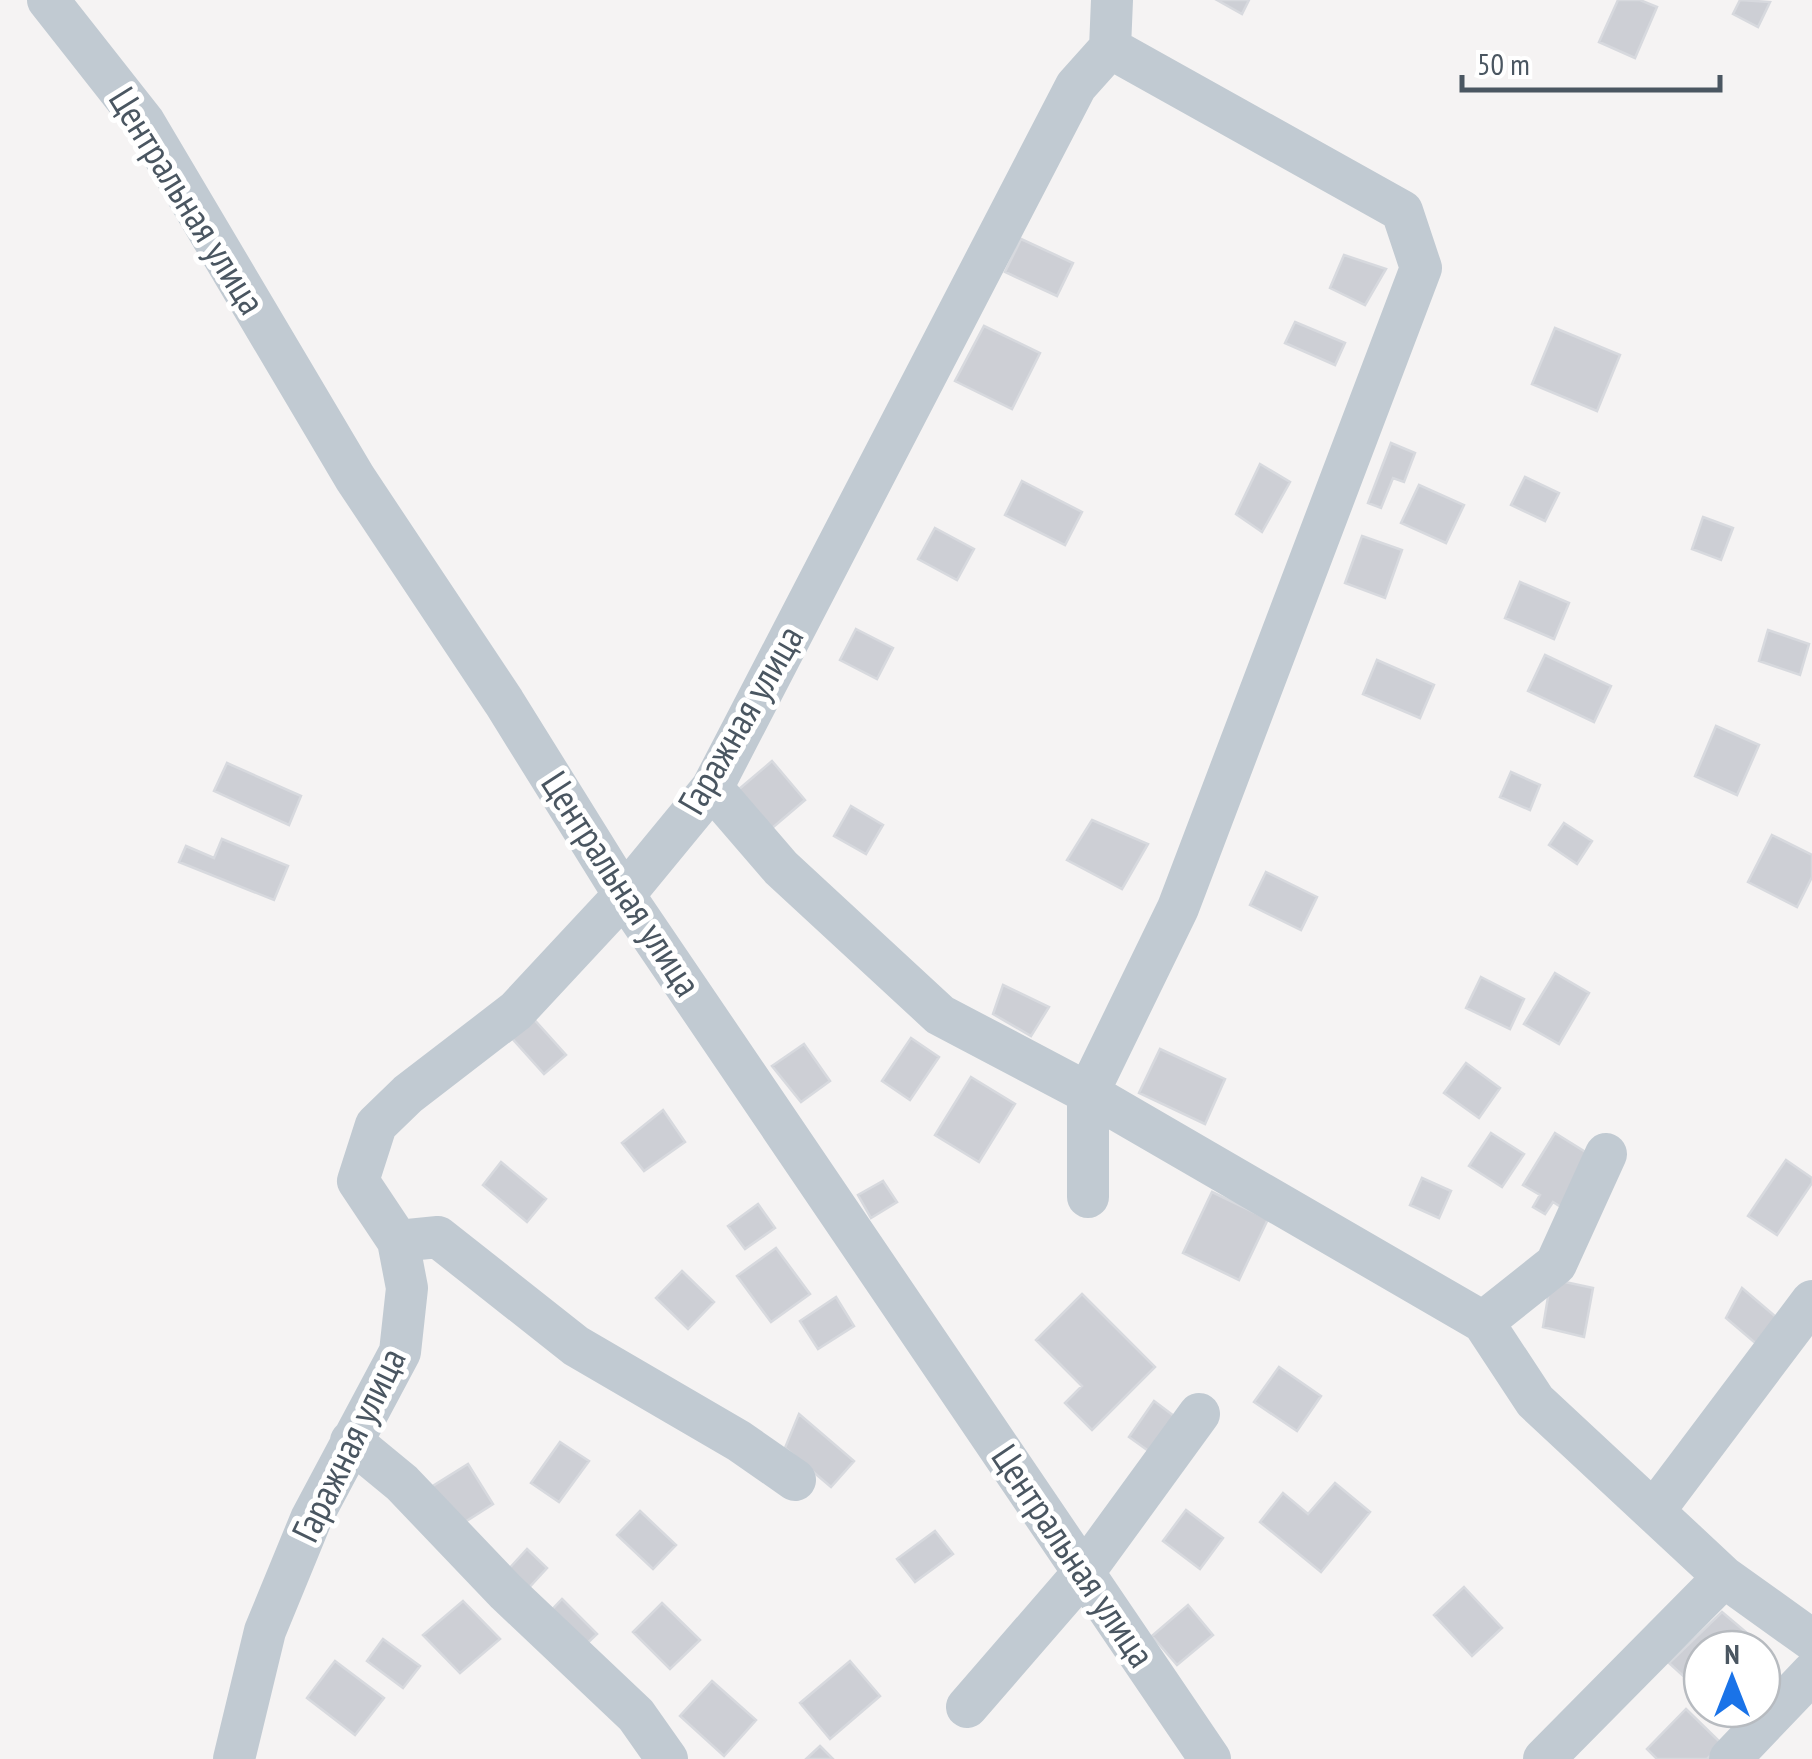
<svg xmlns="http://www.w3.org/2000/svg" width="1812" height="1759" font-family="'PT Sans Narrow',sans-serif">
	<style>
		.building { fill: #cdcfd5; stroke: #d7d9de; stroke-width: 2.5 }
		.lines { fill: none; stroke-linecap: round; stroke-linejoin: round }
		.minor { stroke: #c1cad2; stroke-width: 42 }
		.labels { text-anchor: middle; stroke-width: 10; stroke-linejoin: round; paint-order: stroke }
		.street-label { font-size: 38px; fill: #4a5661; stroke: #fff }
	</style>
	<rect width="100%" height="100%" fill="#f5f3f3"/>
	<path class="building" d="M1217,0H1249L1242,14Z
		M1618,0H1640L1657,7L1635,58L1599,42Z
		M1740,0L1770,2L1758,27L1733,14Z
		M1021,239L1073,263L1057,296L1005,272Z
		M1344,255L1386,269L1365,305L1330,288Z
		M1295,322L1345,343L1335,365L1285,343Z
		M984,326L1040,353L1012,409L955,381Z
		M1555,328L1620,355L1597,411L1532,384Z
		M1391,443L1415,453L1404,482L1393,478L1381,508L1368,503Z
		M1260,464L1290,482L1262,532L1236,514Z
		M1525,477L1559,493L1545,521L1511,505Z
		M1022,481L1082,512L1065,545L1005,515Z
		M1419,485L1464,505L1446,543L1401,523Z
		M1703,517L1733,528L1721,560L1692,549Z
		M935,528L974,549L957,580L918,559Z
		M1362,536L1402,550L1385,598L1345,583Z
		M1520,582L1569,603L1554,639L1505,618Z
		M856,629L893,648L877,679L840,660Z
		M1768,630L1809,644L1800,675L1759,661Z
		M1545,655L1611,686L1594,722L1528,691Z
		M1377,660L1434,685L1420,718L1363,694Z
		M1716,726L1759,745L1737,795L1695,776Z
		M772,761L805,800L771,829L738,790Z
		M227,763L301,796L289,825L214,791Z
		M1511,772L1540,785L1530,810L1500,797Z
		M851,806L883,825L866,854L834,836Z
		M1092,820L1148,844L1122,889L1067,860Z
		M1564,823L1592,841L1577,864L1549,845Z
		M1772,835L1812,855V877L1797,907L1748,882Z
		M222,839L288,866L274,900L179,862L186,846L214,858Z
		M1266,872L1317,897L1301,930L1250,905Z
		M1555,973L1589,993L1559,1044L1524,1024Z
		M1481,977L1524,999L1510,1029L1466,1008Z
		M1003,985L1049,1007L1031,1036L993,1014Z
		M531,1016L566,1055L544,1074L509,1035Z
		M911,1038L939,1057L910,1100L882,1081Z
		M804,1044L830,1081L801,1102L772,1066Z
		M1160,1049L1225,1079L1205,1124L1139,1093Z
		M1466,1063L1500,1088L1479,1118L1444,1093Z
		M971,1077L1015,1104L979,1162L935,1135Z
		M663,1110L685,1142L644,1171L622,1143Z
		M1491,1133L1524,1154L1502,1187L1469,1166Z
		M1555,1133L1595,1158L1564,1209L1553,1202L1545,1214L1533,1207L1540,1195L1523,1185Z
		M1786,1160L1812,1178V1183L1777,1235L1748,1216Z
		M501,1162L546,1199L527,1222L483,1185Z
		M1422,1178L1451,1191L1439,1218L1410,1205Z
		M883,1181L897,1202L871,1218L858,1195Z
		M1212,1192L1268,1219L1239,1280L1183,1253Z
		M758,1204L775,1228L745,1249L728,1226Z
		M776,1248L810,1294L771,1322L737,1276Z
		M682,1271L714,1302L688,1329L656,1298Z
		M1551,1279L1593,1288L1584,1337L1543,1327Z
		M1742,1288L1789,1328L1767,1353L1726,1318Z
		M1082,1294L1155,1367L1092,1430L1065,1403L1082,1386L1036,1340Z
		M836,1297L854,1326L818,1349L800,1321Z
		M1279,1367L1321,1396L1297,1431L1254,1402Z
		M1154,1401L1182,1422L1157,1457L1129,1437Z
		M799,1414L854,1461L831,1487L785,1448Z
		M560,1442L589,1461L559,1502L531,1483Z
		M468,1464L493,1504L454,1529L428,1489Z
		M1335,1483L1370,1512L1321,1572L1260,1522L1283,1493L1308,1514Z
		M1186,1510L1223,1538L1200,1569L1163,1541Z
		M640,1511L676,1545L653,1569L617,1535Z
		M935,1531L953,1554L915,1582L897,1559Z
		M527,1549L547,1568L525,1592L505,1573Z
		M1464,1587L1502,1628L1472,1656L1434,1615Z
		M562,1599L597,1634L578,1652L544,1618Z
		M463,1601L500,1639L460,1673L423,1635Z
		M662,1603L700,1640L670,1669L633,1632Z
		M1188,1605L1213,1635L1177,1665L1152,1636Z
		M1722,1612L1766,1649L1762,1653V1649H1702V1693L1669,1663Z
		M383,1639L420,1666L403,1688L367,1661Z
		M335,1661L384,1698L355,1735L307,1698Z
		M850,1661L880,1696L830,1739L800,1703Z
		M712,1681L756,1720L724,1756L680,1716Z
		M1686,1709L1722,1744L1707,1759H1657L1647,1749Z
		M820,1746L833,1759H806Z"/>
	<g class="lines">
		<path class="minor" d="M48,0L144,122L355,478L504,702L624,895L1210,1759
			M712,788L781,868L940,1015L1088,1093L1483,1322L1535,1401L1724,1577L1812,1640
			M1088,1197V1093L1178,908L1421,268L1402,211L1110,48
			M398,1241L438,1237L576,1346L739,1441L795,1480
			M1483,1322L1556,1264L1606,1154
			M351,1441L402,1483L506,1592L636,1715L667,1759
			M1654,1511L1812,1301
			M967,1707L1084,1572L1199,1414
			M234,1759L265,1631L311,1519L400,1352L407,1288L398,1241L358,1181L376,1125L408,1094L516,1011L624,895L712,788L1076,86L1110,48L1112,0
			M1544,1759L1724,1577
			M1730,1759L1812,1673"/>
	</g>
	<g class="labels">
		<g class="street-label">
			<text transform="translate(187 201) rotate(58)" y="13">Центральная улица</text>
			<text transform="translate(741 720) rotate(-60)" y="13">Гаражная улица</text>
			<text transform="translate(621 884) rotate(57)" y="13">Центральная улица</text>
			<text transform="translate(349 1445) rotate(-64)" y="13">Гаражная улица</text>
			<text transform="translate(1073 1556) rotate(56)" y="13">Центральная улица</text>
		</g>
	</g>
	<g transform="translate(1732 1679)"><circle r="48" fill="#ffffff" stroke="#b7bbc0" stroke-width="2.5"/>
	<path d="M0-8L18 38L0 25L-18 38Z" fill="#1a73e8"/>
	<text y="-15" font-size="28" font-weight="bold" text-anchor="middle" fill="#4a5661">N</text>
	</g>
	<path d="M1462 75v15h258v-15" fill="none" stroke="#4a5661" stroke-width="5"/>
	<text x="1477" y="75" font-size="30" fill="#4a5661" stroke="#ffffff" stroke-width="8" paint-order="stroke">50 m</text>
</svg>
